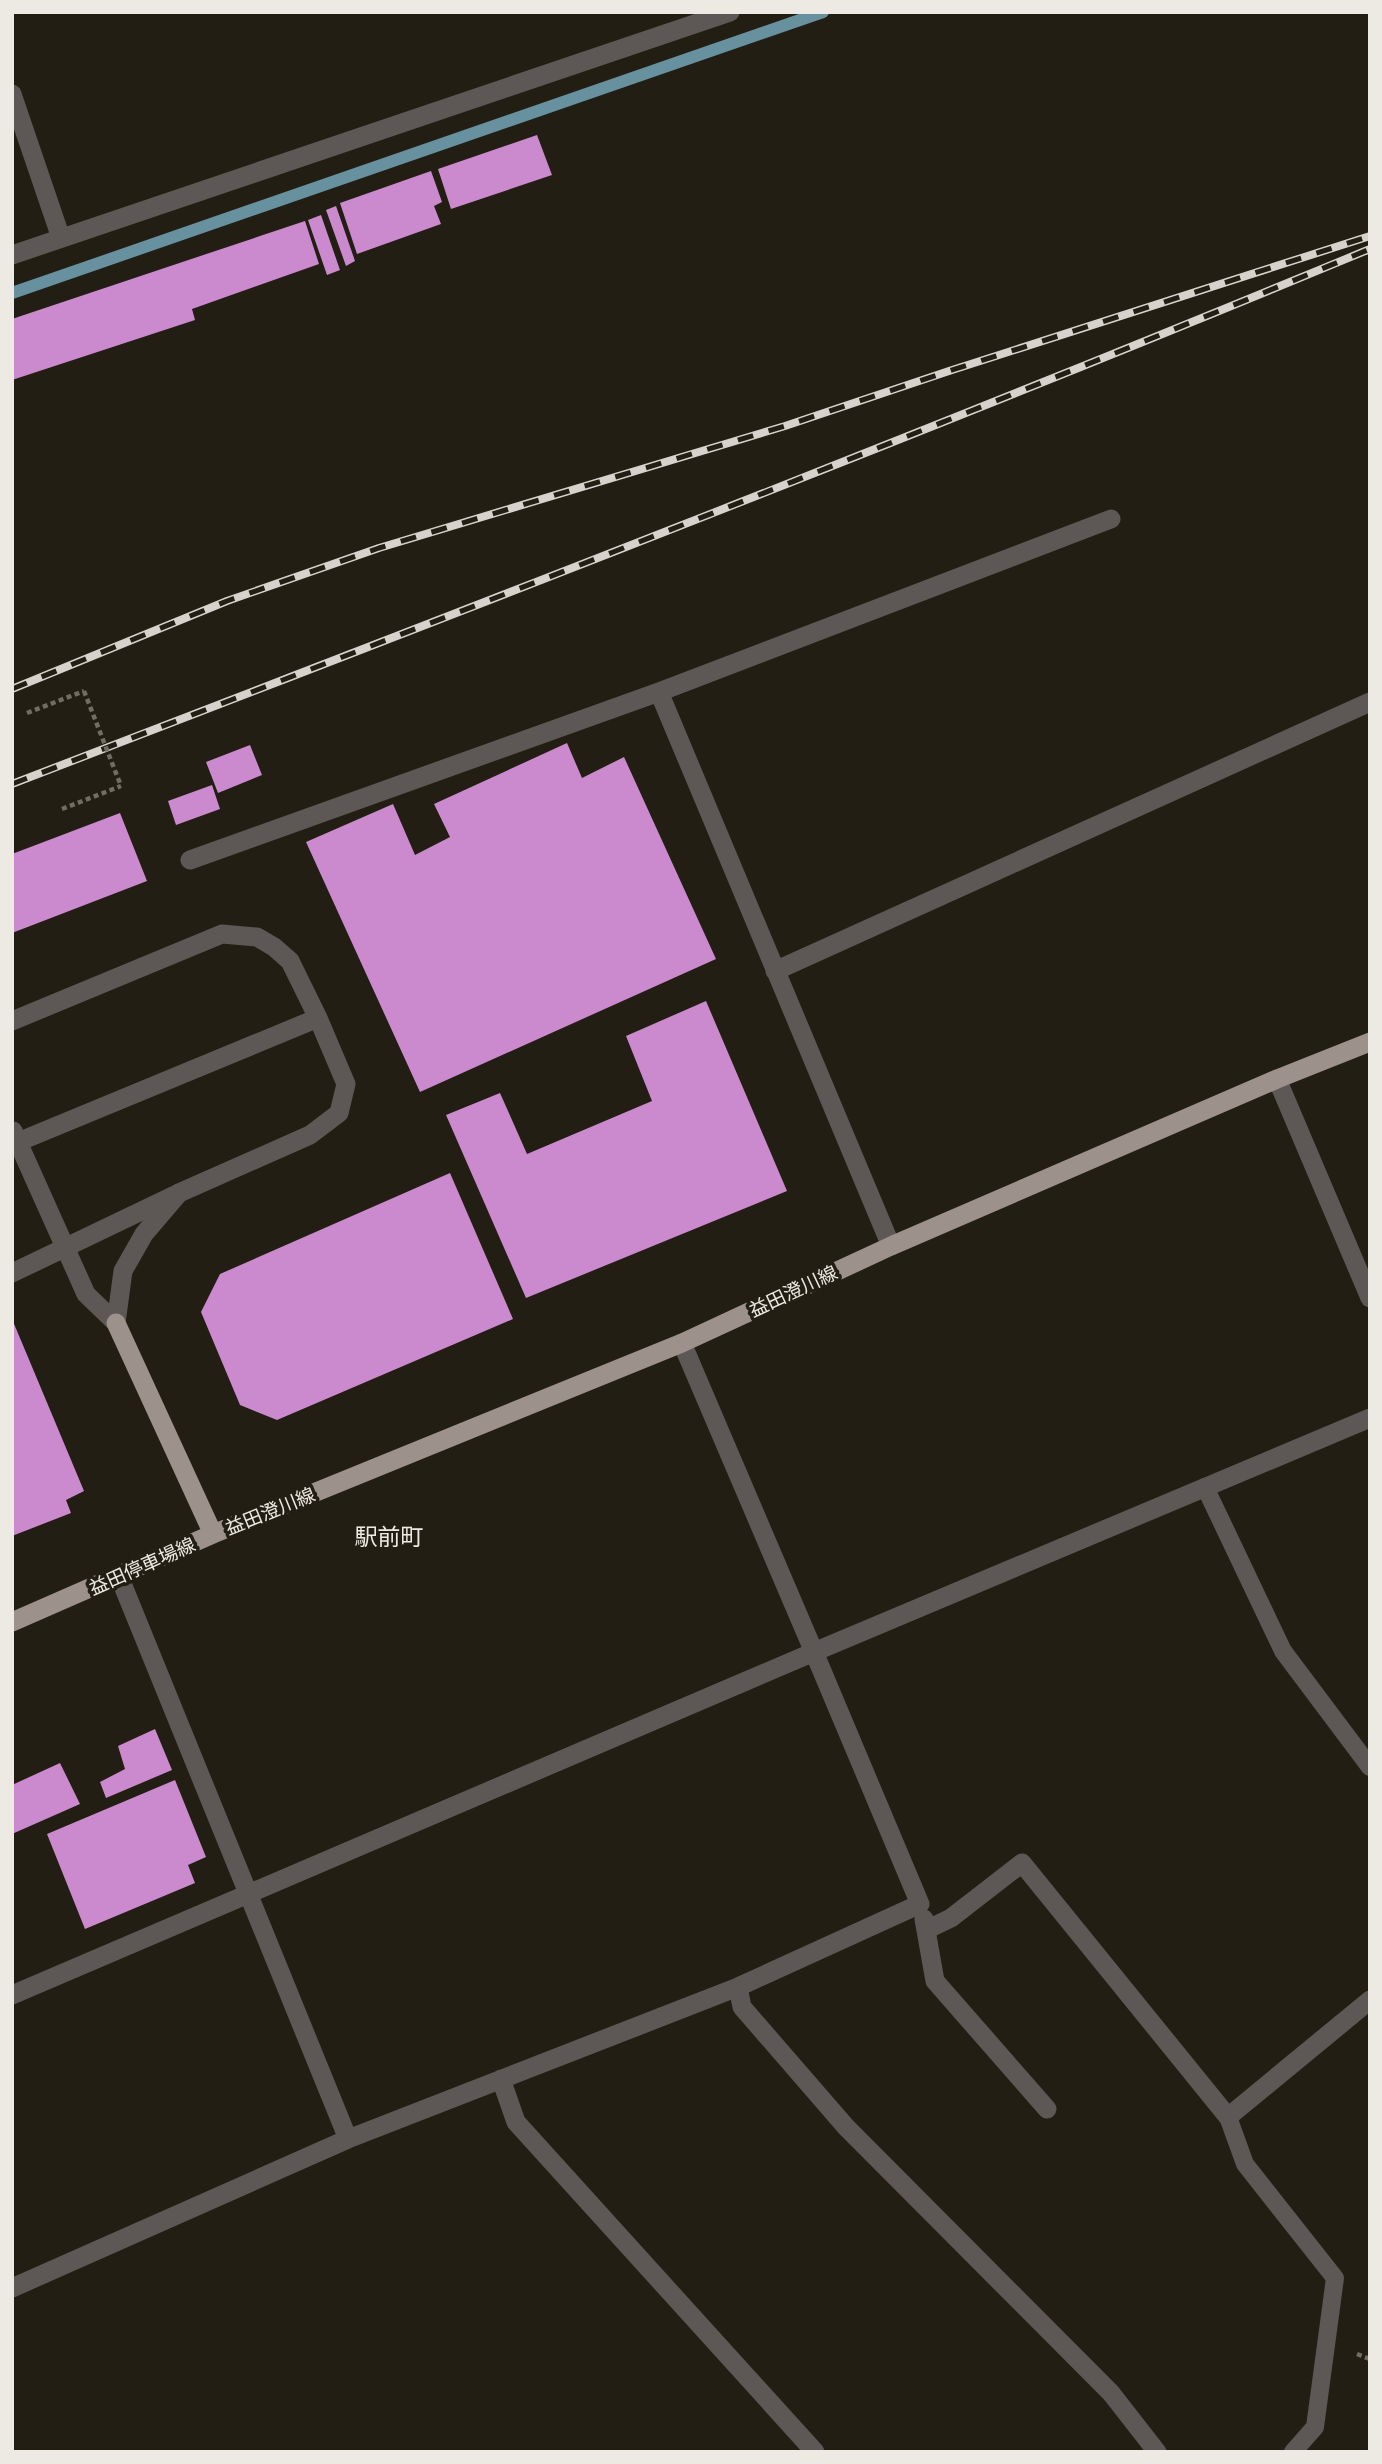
<svg xmlns="http://www.w3.org/2000/svg" width="1382" height="2464" font-family="'Archivo Narrow','Noto Sans JP',sans-serif">
	<style>
		.lines { fill: none; stroke-linecap: round; stroke-linejoin: round }
		.stream { stroke: #67919e; stroke-width: 12 }
		.building { fill: #cc8ace }
		.path { stroke: #716d64; stroke-width: 4.5; stroke-dasharray: 5 3.5; stroke-linecap: butt }
		.service { stroke: #5d5755; stroke-width: 18 }
		.minor { stroke: #5d5755; stroke-width: 19 }
		.tertiary { stroke: #5d5755; stroke-width: 19 }
		.primary { stroke: #9d918c; stroke-width: 19 }
		.rail-casing { stroke: #d6d3cc; stroke-width: 8 }
		.rail { stroke: #221e13; stroke-width: 5; stroke-dasharray: 16; stroke-linecap: butt }
		.path-bridge { stroke: #716d64; stroke-width: 4.5; stroke-dasharray: 5 3.5; stroke-linecap: butt }
		.labels { text-anchor: middle; stroke-width: 7; stroke-linejoin: round; paint-order: stroke }
		.street-label { font-size: 19px; fill: #edeae3; stroke: #221e13 }
		.quarter-label { font-size: 23px; fill: #edeae3; stroke: #221e13 }
	</style>
	<rect width="100%" height="100%" fill="#221e13"/>
	<g class="lines">
		<path class="stream" d="M12,293L823,12"/>
	</g>
	<path class="building" d="M537,135L552,175L451,209L438,169Z
		M431,171L442,202L434,206L441,224L357,254L340,203Z
		M336,206L355,261L346,266L326,210Z
		M321,215L340,270L327,275L308,220Z
		M305,221L319,264L192,309L195,320L12,380V319Z
		M567,743L582,778L624,757L716,959L420,1092L306,842L393,804L415,855L450,837L434,804Z
		M250,745L262,775L218,793L206,762Z
		M212,785L220,809L176,825L168,801Z
		M120,813L147,881L12,933V854Z
		M706,1001L787,1191L526,1298L446,1115L500,1093L527,1154L652,1101L626,1036Z
		M450,1173L513,1319L277,1420L240,1405L201,1312L220,1274Z
		M12,1319L84,1491L66,1500L71,1513L12,1536Z
		M155,1729L172,1770L106,1798L100,1782L125,1769L118,1746Z
		M60,1763L80,1804L12,1834V1785Z
		M175,1780L206,1857L188,1865L195,1883L85,1929L47,1834Z"/>
	<g class="lines">
		<path class="path" d="M27,713L84,691
			M62,809L121,786
			M1357,2354L1370,2359"/>
		<path class="service" d="M1205,1487L1283,1651L1370,1767
			M1228,2117L1245,2164L1335,2278L1315,2427L1293,2452"/>
		<path class="minor" d="M12,94L61,238
			M12,255L730,12
			M659,692L891,1246
			M190,860L659,692L1111,519
			M775,971L1370,702
			M12,1021L222,934L257,937L274,947L290,961L318,1018L346,1084L339,1113L310,1135L179,1193L12,1273
			M1277,1079L1370,1298
			M13,1131L86,1294L116,1323
			M18,1142L318,1018
			M119,1576L348,2139
			M924,1919L935,1981L1047,2109
			M926,1930L951,1918L1022,1863L1228,2117L1370,2000
			M738,1987L742,2007L846,2127L1111,2393L1157,2452
			M12,1995L814,1652L1370,1418
			M501,2079L516,2122L815,2452
			M12,2288L348,2139L738,1987L920,1904L814,1652"/>
		<path class="tertiary" d="M116,1323L123,1271L144,1234L179,1193
			M682,1343L814,1652"/>
		<path class="primary" d="M116,1323L213,1534
			M12,1622L213,1534L682,1343L891,1246L1277,1079L1370,1042"/>
		<g class="rail-casing">
			<path id="rail" d="M12,689L227,601L379,548L785,426L949,371L1370,236
				M12,784C466,610 920,435 1370,249"/>
		</g>
		<use href="#rail" class="rail"/>
		<path class="path-bridge" d="M84,691L121,786"/>
	</g>
	<g class="labels">
		<g class="street-label">
			<text transform="translate(793 1291) rotate(-25)" y="7">益田澄川線</text>
			<text transform="translate(270 1511) rotate(-22)" y="7">益田澄川線</text>
			<text transform="translate(142 1566) rotate(-24)" y="7">益田停車場線</text>
		</g>
		<g class="quarter-label">
			<text x="389" y="1545">駅前町</text>
		</g>
	</g>
	<rect width="1382" height="2464" fill="none" stroke="#edeae3" stroke-width="28"/>
</svg>
